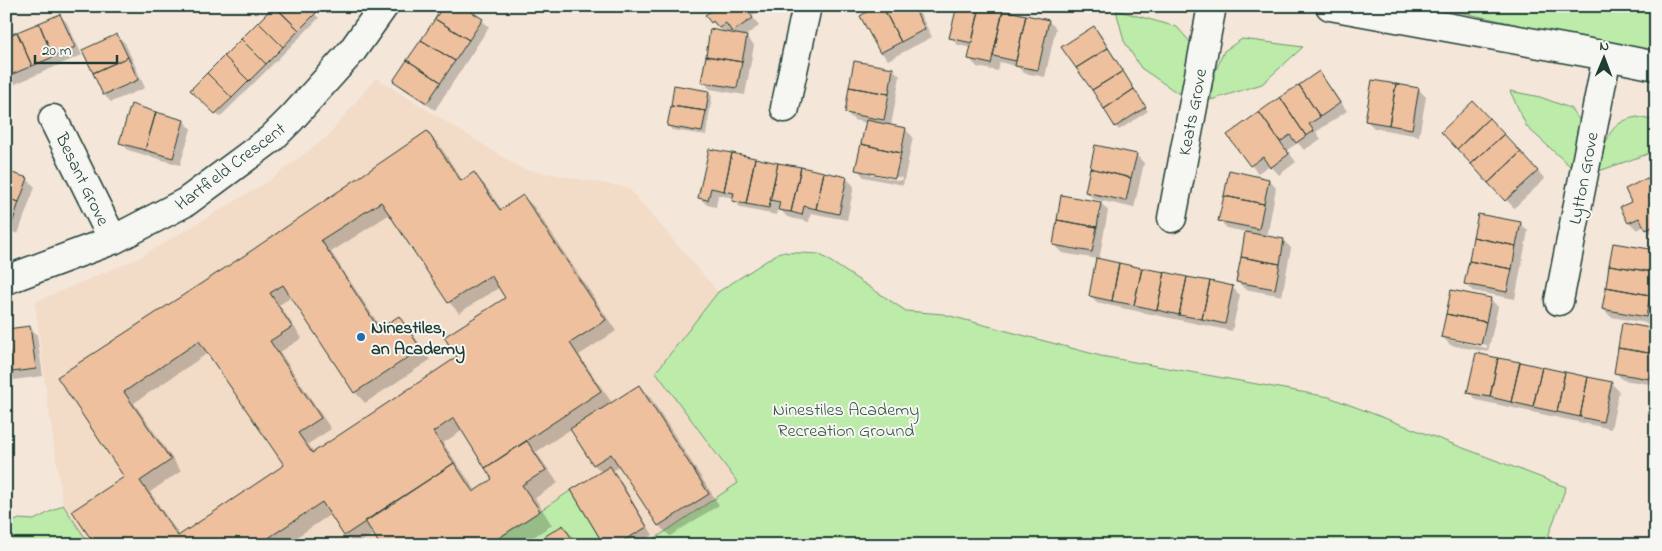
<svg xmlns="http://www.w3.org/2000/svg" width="1662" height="551" font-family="'Indie Flower',sans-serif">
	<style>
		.built { fill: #f2dbc7 }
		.green { fill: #bdeba9; stroke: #6e946e }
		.shadow { fill: #0003; fill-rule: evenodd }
		.building { fill: #eec09e; stroke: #1f3d34; fill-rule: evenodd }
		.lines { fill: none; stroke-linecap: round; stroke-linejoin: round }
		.street-casing { stroke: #1f3d34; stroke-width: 31 }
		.street { stroke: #f6f6f2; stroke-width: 28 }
		.poi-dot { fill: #1f6fb2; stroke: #f6f6f2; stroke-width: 2 }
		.labels { text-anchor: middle; stroke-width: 4; stroke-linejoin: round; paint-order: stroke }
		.street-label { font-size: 18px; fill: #1f3d34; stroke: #f6f6f2 }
		.poi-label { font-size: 18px; font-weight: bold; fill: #1f3d34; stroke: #f6f6f2; text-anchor: start }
		.park-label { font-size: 18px; fill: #375746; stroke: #f6f6f2 }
	</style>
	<rect width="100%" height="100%" fill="#f4e6d9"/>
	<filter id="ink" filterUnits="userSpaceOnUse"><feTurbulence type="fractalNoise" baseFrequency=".02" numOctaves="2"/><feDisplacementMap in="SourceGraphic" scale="10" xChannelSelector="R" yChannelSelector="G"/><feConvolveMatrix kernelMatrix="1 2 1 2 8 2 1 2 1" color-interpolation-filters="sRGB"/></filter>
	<g filter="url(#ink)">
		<path class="built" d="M376,78L522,169L628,188L718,292L656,372L738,484L645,545H604L571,490L488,545H90L63,505L47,397L35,302L139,258L266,183L327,137Z"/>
		<path class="green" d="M1432,6H1656V55Z
			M1116,10L1177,27L1192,44L1182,96L1141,68L1124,41Z
			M1242,39L1303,47L1262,84L1211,100L1213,77L1224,51Z
			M1510,91L1540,97L1570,108L1581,122L1580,144L1571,167L1527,127Z
			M1637,117L1656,121V151L1599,171C1605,145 1606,122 1637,117Z
			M780,252L819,254L906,311L943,314L1101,356L1329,397L1566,487L1545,545H645L738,483L656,372L718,292Z
			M571,490L604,545H488L567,493Z
			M63,505L90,545H6V525L19,519L34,520Z"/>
		<path class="shadow" d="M275,6H307L319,18L220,117L192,90Z
			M715,6H764V8L752,16L759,26L745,36L754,45L745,95L710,89L703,81L726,34L712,22L716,9ZM733,31L738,36L728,34Z
			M880,6H916L932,37L888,60L881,52Z
			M958,6H982L1048,21L1056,28L1045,77L1024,73L1018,67L1000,62L998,71L977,67L970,59L972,48L958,45L951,37Z
			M60,15L67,23L82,55L6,88V38Z
			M482,20L489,27L435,110L402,88L395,81Z
			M1094,27L1101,35L1148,111L1119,130L1116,126Z
			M117,36L125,43L145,88L111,102L104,95Z
			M893,69L900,76L891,126L905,129L913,137L903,185L864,177L857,169L867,123L854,120L846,112ZM864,170L902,178L901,181L864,173Z
			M1319,73L1326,81L1347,111L1316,132L1321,139L1304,150L1298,143L1287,150L1296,162L1279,175L1270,165L1258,173L1251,165Z
			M1418,89L1426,97L1419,136L1374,128L1367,121Z
			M708,92L712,96L706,135L672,130L669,126Z
			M1481,111L1545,179L1514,208L1443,132Z
			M184,121L191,129L180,165L128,150L121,142Z
			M427,132L438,143L463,181L474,174L485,185L502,210L523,196L534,207L616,331L579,355L612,403L639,386L650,397L719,505L670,536L659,526L620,466L613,471L617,475L653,535L636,545H605L602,472L594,465L571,429L536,452L558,483L535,498L552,525L521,545H381L374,534L355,545L345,535L331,514L285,545H96L126,478L59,378L246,256ZM390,214L449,302L459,313L500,287L507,298L459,357L314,452L308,444L331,429L280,352L302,338L279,305L292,297L355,392L365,403L430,360L409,328L398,318L381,328L331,252ZM208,353L285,465L180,536L150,492L181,471L134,403ZM463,430L494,479L476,491L443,443Z
			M6,135L12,150L6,152Z
			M710,150L846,178L854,186L847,220L811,213L809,222L787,217L780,209V207H778L776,215L741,208L734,200V198L718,195L716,207L707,205L700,198Z
			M1136,155L1144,163L1134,208L1094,199L1086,192Z
			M6,172L27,179L35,187L18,234L6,229Z
			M1230,172L1269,180L1276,188L1267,237L1283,240L1291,248L1282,296L1245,289L1237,281L1246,232L1227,228L1220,221Z
			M1656,176V237H1654L1645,226L1637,230L1629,222L1633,202Z
			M1101,203L1108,211L1099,260L1232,287L1240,295L1232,331L1098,303L1091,296L1098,259L1062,253L1054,245Z
			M1520,223L1528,231L1515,299L1473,291L1466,284Z
			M1656,251V310L1653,324L1611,317L1603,309Z
			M1490,299L1498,307L1488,352L1450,345L1443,337ZM1450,338L1487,345V348L1450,340Z
			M30,327L37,335L43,376L6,381V331Z
			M1656,330V385L1623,380L1615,372Z
			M1611,383L1619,391L1611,429L1476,400L1469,392Z
			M563,526L580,545H534Z"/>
		<path class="building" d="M274,6L299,30L283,47L258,22Z
			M275,6H309L316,13L299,30Z
			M443,6H462L483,19L469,40L435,19Z
			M713,6H748L746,8L753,18L732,32L726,23L719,28L713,21L711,23L705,15L715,8Z
			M877,6H882L901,42L880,53L860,16Z
			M882,6H913L925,29L901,42Z
			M957,6H980L972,43L949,38Z
			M980,6L1003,10L991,64L968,59Z
			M1003,10L1026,15L1016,61L993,56Z
			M60,14L75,47L53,57L39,23Z
			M1026,15L1049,20L1038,70L1015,66Z
			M435,19L469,40L455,61L421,40Z
			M258,22L283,47L266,64L241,39Z
			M39,23L53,57L32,66L17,32Z
			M1094,26L1108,48L1076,68L1061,47Z
			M710,29L747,36L742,62L706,56Z
			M17,32L32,66L8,76L6,71V37Z
			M117,34L128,57L93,73L82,50Z
			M241,39L266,64L249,81L224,56Z
			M421,40L455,61L441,82L407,60Z
			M1108,48L1123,71L1092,90L1076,68Z
			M224,56L249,81L232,98L207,73Z
			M706,56L742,62L737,88L701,82Z
			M128,57L138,80L103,95L93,73Z
			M407,60L441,82L427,103L393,81Z
			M854,61L893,68L889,94L849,87Z
			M1123,71L1134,89L1104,109L1092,90Z
			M1319,71L1340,103L1320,117L1299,85Z
			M207,73L232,98L215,114L190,90Z
			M1372,80L1396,84L1389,125L1365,121Z
			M1396,84L1419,88L1412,129L1389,125Z
			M674,85L709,91L706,111L671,106Z
			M1299,85L1320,117L1309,124L1314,131L1306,136L1280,97Z
			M849,87L889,94L884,120L845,113Z
			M1134,89L1146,107L1115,127L1104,109Z
			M1280,97L1306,136L1296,143L1290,135L1280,142L1259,112Z
			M1473,101L1489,118L1457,149L1441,132Z
			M131,104L156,112L145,150L119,143Z
			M671,106L706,111L702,132L667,126Z
			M156,112L184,120L173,158L145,150Z
			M1259,112L1289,154L1270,168L1263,157L1250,166L1227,135Z
			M1489,118L1504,134L1471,164L1457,149Z
			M866,120L906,128L901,153L861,144Z
			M427,131L461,181L474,172L500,210L523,195L606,320L570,343L601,391L485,468L454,418L433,432L454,463L344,536L322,502L258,545H95L72,511L124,477L57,377L245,255ZM381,202L448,303L491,275L505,298L444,337L457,357L312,453L298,433L321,418L270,341L292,327L270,293L283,285L354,393L421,349L399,316L379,329L321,240ZM199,341L284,465L178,536L140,481L171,460L124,392Z
			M1504,134L1521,152L1488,183L1471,164Z
			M861,144L901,153L895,178L855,170Z
			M1095,145L1137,154L1131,178L1090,168Z
			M709,149L732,153L724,191L711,188L708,200L698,198Z
			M1521,152L1538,171L1505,201L1488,183Z
			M732,153L755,158L746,204L732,201L734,193L724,191Z
			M755,158L778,163L769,208L746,204Z
			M778,163L801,167L791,212L778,210L780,202L770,200Z
			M801,167L824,172L816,209L804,206L802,215L791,212Z
			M1090,168L1131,178L1126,201L1085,192Z
			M1229,170L1269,179L1264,204L1224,196Z
			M6,171L28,178L19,202L6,198Z
			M824,172L847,177L839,214L816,209Z
			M1656,174V197L1647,178Z
			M1647,178L1656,197V225L1646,230L1639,218L1628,223L1620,207L1631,202L1625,189Z
			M1061,195L1101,202L1097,227L1057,220Z
			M1224,196L1264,204L1259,229L1218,221Z
			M6,198L19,202L11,227L6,225Z
			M1478,214L1521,222L1516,246L1473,237Z
			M1057,220L1097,227L1092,252L1053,245Z
			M1245,232L1284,239L1280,264L1241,257Z
			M1473,237L1516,246L1512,269L1469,261Z
			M1613,243L1656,250L1653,272L1609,265Z
			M1241,257L1280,264L1275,289L1236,282Z
			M1096,258L1119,263L1112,301L1089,296Z
			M1469,261L1512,269L1507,292L1464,284Z
			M1119,263L1142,268L1134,305L1112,301Z
			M1609,265L1653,272L1650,295L1606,287Z
			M1142,268L1165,272L1157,310L1134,305Z
			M1165,272L1187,277L1179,315L1157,310Z
			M1187,277L1210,281L1202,319L1179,315Z
			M1210,281L1233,286L1225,324L1202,319Z
			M1606,287L1650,295L1646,317L1602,309Z
			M1451,290L1491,298L1486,322L1446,314Z
			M1446,314L1486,322L1481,345L1441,337Z
			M1622,323L1656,329L1655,354L1618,348Z
			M30,326L36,369L12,372L7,329Z
			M7,329L12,372L6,373V329Z
			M1618,348L1655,354L1650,379L1614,373Z
			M1476,353L1498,358L1490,397L1467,393Z
			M1498,358L1520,362L1511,402L1490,397Z
			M1520,362L1542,367L1533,407L1511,402Z
			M1542,367L1565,372L1557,412L1533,407Z
			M1565,372L1588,377L1580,417L1557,412Z
			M1588,377L1612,382L1603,422L1580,417Z
			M639,385L709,494L658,526L611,454L593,465L570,429Z
			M527,441L546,470L522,485L540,511L488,545H380L365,521L454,463L473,492L492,479L485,468Z
			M610,466L647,527L616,545H604L571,490Z
			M563,525L576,545H531Z"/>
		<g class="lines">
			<g class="street-casing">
				<path id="street" d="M1330,6L1607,56L1656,66
					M785,108L807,6
					M53,119L113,240
					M1172,218L1212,6
					M6,280L113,240L186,202L271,139L292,118L352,51L384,6
					M1559,301L1607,56"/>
			</g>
			<use href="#street" class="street"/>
		</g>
	</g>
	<circle class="poi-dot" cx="361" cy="337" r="5"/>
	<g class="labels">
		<g class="street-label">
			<text transform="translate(1192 112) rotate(-79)" y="6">Keats Grove</text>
			<text transform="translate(230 166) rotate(-37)" y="6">Hartfield Crescent</text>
			<text transform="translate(1583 178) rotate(-79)" y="6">Lytton Grove</text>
			<text transform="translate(83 179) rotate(64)" y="6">Besant Grove</text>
		</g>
		<g class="poi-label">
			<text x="371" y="333">Ninestiles,<tspan x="371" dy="21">an Academy</tspan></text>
		</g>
		<g class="park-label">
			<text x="846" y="415">Ninestiles Academy<tspan x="846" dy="21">Recreation Ground</tspan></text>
		</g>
	</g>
	<rect width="1662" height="551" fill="none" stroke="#f6f6f2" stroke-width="25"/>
	<rect x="12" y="12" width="1637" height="526" fill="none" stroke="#1f3d34" stroke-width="2" filter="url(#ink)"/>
	<g transform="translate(1604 58) rotate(1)" stroke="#f6f6f2" stroke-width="4" paint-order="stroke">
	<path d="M0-4L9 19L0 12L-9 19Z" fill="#1f3d34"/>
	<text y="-8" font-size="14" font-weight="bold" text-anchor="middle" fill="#1f3d34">N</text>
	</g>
	<path d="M35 55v8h82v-8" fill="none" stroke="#1f3d34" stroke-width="2.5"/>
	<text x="42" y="55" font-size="15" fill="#1f3d34" stroke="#f6f6f2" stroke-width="4" paint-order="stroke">20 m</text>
</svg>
